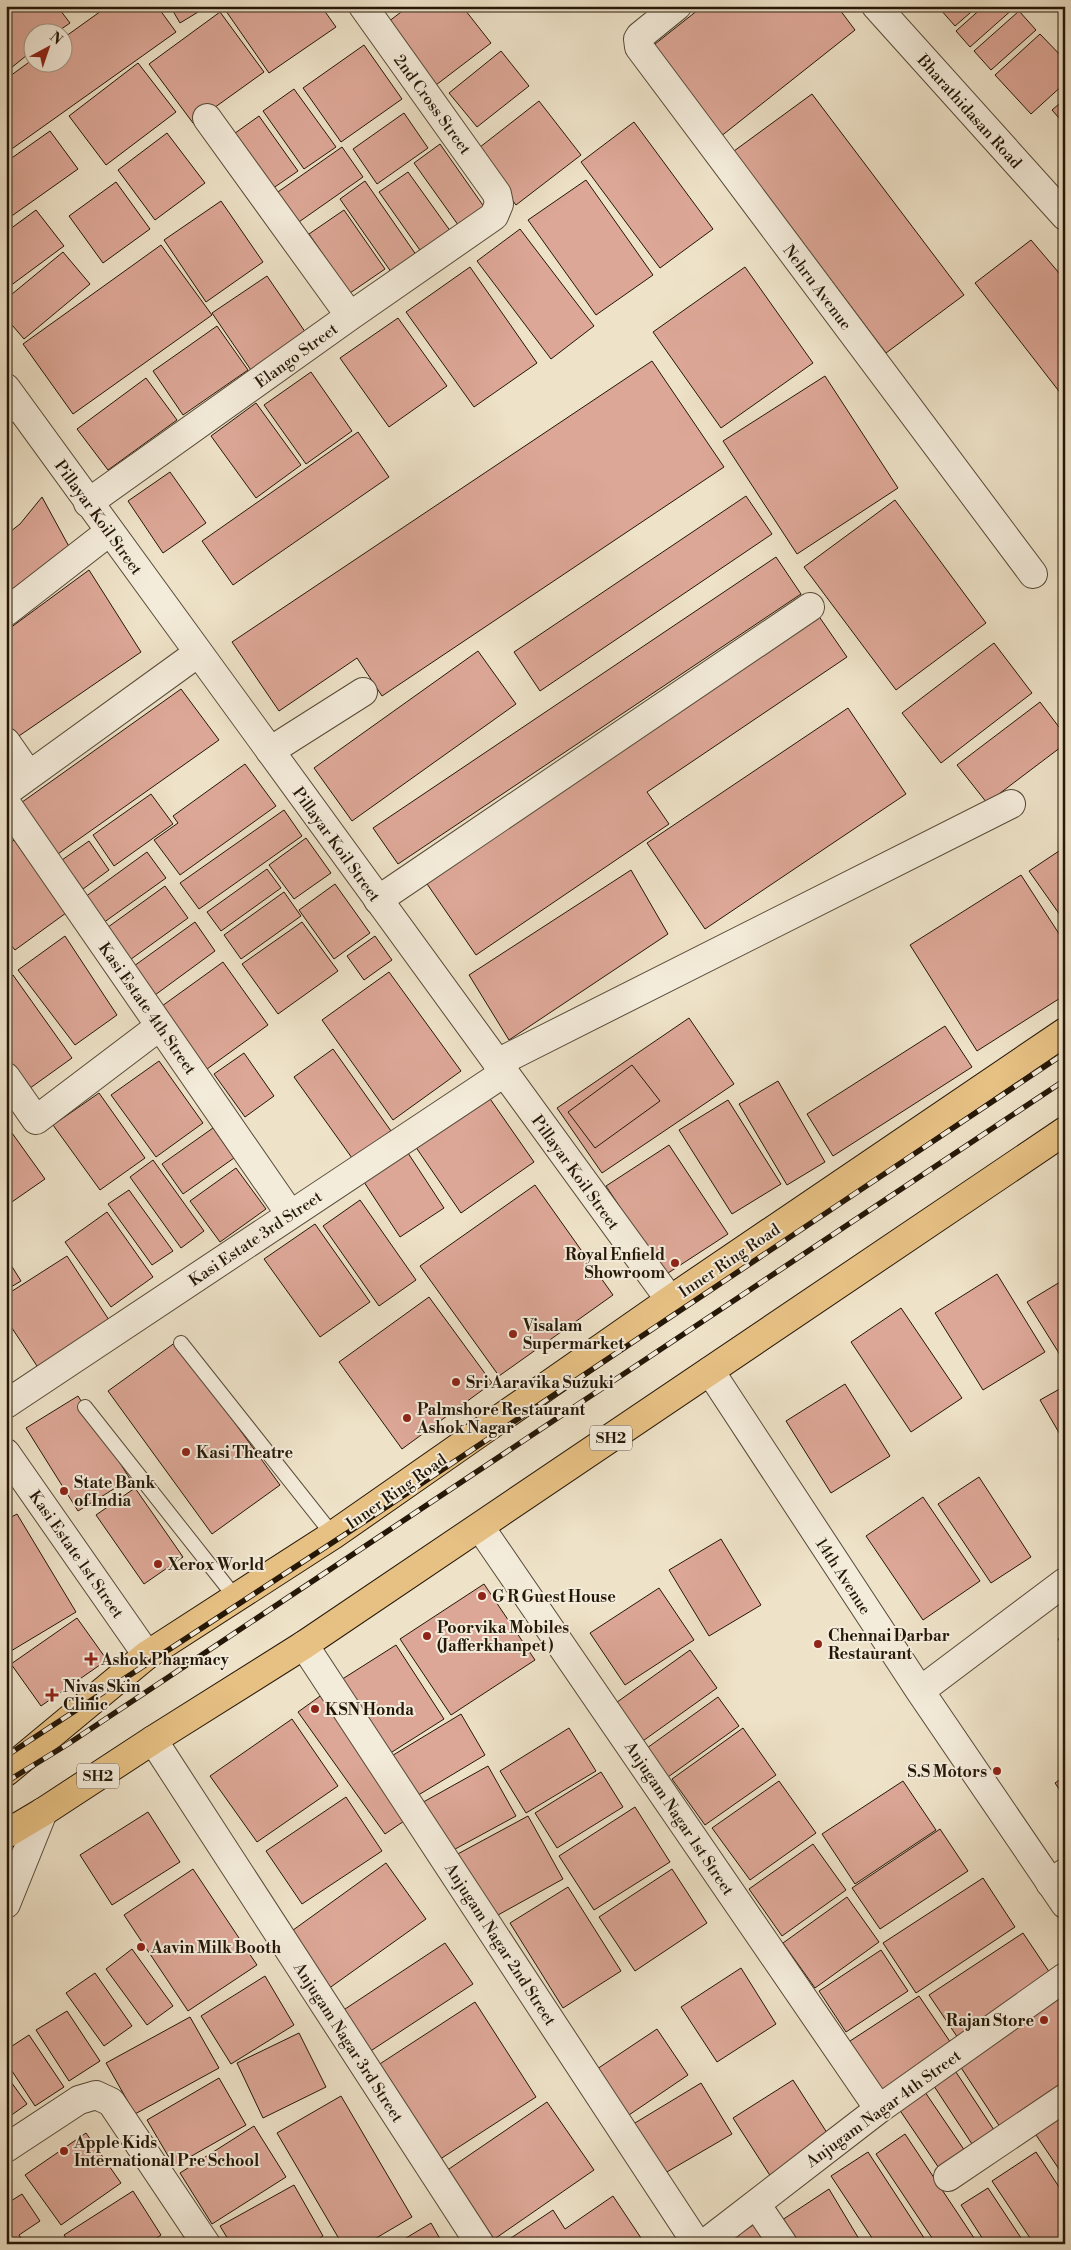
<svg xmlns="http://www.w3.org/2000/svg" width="1071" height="2250" font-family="'Libre Bodoni',serif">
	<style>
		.building { fill: #dda797; stroke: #251707 }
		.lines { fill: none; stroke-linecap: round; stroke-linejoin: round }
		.service-casing { stroke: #574a37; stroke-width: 16 }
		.minor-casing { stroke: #574a37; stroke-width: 30 }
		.tertiary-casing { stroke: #574a37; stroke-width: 30 }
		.primary-casing { stroke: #251707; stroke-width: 30 }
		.service { stroke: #f4ecdb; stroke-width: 14 }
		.minor { stroke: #f4ecdb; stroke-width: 28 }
		.tertiary { stroke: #f4ecdb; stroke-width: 28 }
		.primary { stroke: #e7c184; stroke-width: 28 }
		.rail-casing { stroke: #251707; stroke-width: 5.5 }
		.rail { stroke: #f4ecdb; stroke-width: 4; stroke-dasharray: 11; stroke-linecap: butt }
		.poi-dot { fill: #8f2418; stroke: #f4ecdb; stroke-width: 2 }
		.labels { text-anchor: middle; stroke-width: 4; stroke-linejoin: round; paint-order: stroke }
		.shield { fill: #f4ecdb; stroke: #635747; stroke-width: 1 }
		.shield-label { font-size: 15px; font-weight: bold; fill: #251707 }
		.street-label { font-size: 16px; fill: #251707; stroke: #f4ecdb }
		.poi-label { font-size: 16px; font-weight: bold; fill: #251707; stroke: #f4ecdb; text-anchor: start }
	</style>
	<rect width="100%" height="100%" fill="#eee2c8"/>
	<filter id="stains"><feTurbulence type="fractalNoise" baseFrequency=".004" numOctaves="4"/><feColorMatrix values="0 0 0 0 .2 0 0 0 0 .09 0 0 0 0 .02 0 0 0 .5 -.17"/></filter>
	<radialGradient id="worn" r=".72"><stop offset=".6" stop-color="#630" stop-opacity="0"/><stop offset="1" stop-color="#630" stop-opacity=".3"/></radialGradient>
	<path class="building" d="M6,6H57L70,23L57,32H32V51L11,68L6,62Z
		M108,6H157L176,32L6,153V79L32,60V62H62V39Z
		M170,6H208L180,23Z
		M233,6H321L336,27L269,73L226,11Z
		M409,6H462L491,43L436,85L388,22Z
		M703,6H837L855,30L720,137L650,48Z
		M943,6H978L955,26L940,9Z
		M984,6L1014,8L970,47L956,31Z
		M1019,11L1036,30L991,70L974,51Z
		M220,12L264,72L193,123L149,64Z
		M1040,34L1065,60V83L1031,114L995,75Z
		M364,45L402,99L341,142L303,88Z
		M501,51L529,86L477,127L449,93Z
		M138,63L176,112L106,165L69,116Z
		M294,89L336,147L304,169L263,111Z
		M812,94L964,295L886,353L734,151Z
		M1065,99V125L1052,110Z
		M539,101L581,155L516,205L475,151Z
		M404,113L428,148L377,184L353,149Z
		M259,116L298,171L269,191L231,136Z
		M634,122L713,229L660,268L581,162Z
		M50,131L78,169L6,220V162Z
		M167,133L205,183L155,220L118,170Z
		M440,144L487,211L461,229L414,163Z
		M342,147L363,177L296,224L275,194Z
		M408,172L451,232L422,253L379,192Z
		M586,180L653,275L596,315L528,220Z
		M365,181L419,259L394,276L340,199Z
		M116,182L150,229L103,263L69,216Z
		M221,201L263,262L206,302L164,240Z
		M36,210L64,246L6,289V232Z
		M344,210L385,269L350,293L309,234Z
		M520,229L594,326L551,359L477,261Z
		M1031,240L1065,280V399L975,283Z
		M161,245L212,315L73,414L23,344Z
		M63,252L90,284L24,339L6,318V299Z
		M470,267L537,363L474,407L406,312Z
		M745,267L813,363L721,428L653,332Z
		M267,276L310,339L255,376L212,313Z
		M398,318L447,386L389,427L340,358Z
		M217,326L248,370L183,415L153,371Z
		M652,361L724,467L382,696L357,658L279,711L232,642Z
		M311,372L352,431L306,464L264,405Z
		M825,376L898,488L797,554L723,441Z
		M146,378L177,420L108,470L77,429Z
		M256,403L301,465L256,498L211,436Z
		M358,432L389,477L233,585L202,541Z
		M170,472L206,523L163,553L128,501Z
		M746,496L772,534L540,691L514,652Z
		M42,497L72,552L6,599V535L20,524Z
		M895,500L986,623L896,690L804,567Z
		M776,557L801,594L398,864L373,828Z
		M89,570L141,652L16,738L6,724V631Z
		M818,615L847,657L647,792L669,824L476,955L425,881Z
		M994,643L1032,693L941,763L902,713Z
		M478,651L516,704L352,821L314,768Z
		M181,689L219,740L55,856L18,805Z
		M1040,702L1065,735V744L987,803L957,765Z
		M848,708L906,794L705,929L647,843Z
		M245,764L276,806L180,875L154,840L178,823L173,816Z
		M151,794L173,824L114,866L93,835Z
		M284,810L302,836L199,909L180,883Z
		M306,838L331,873L294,899L269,865Z
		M14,840L66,913L15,950L6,939V846Z
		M89,841L109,870L83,889L62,860Z
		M1065,847V922L1029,871Z
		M147,852L166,878L103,923L85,897Z
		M267,869L281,888L221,931L207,912Z
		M631,870L668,934L509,1040L469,975Z
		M1021,875L1065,943V995L977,1051L910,945Z
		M335,884L370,933L334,959L299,910Z
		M165,886L188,918L127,962L104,930Z
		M284,892L301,916L241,959L224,935Z
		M195,922L215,951L155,995L134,966Z
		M302,922L338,971L278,1014L242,964Z
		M65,936L117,1015L75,1045L18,970Z
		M375,936L392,960L364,980L347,956Z
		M223,962L268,1025L207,1069L162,1006Z
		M389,972L461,1071L393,1120L322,1020Z
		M13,975L72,1058L26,1091L6,1063V980Z
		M689,1018L734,1084L602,1173L557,1108Z
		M945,1026L972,1067L833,1156L807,1114Z
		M333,1049L391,1131L352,1158L294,1077Z
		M244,1053L274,1096L245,1117L214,1074Z
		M159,1061L203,1123L156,1157L111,1095Z
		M632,1065L660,1101L595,1148L568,1112Z
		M778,1081L825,1162L787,1185L739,1104Z
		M99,1093L145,1158L100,1190L53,1125Z
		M486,1093L534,1162L461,1213L413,1143Z
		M728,1100L781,1184L732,1214L679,1130Z
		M213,1128L234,1158L183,1194L162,1164Z
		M12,1133L45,1179L6,1206V1137Z
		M669,1145L728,1234L665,1275L606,1186Z
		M406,1150L444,1208L400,1237L362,1179Z
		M153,1160L204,1231L181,1248L130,1177Z
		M236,1168L266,1209L220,1242L190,1201Z
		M535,1185L613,1295L499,1376L420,1266Z
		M129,1190L173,1251L152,1265L108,1204Z
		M360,1200L416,1280L379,1306L323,1226Z
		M107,1212L153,1277L111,1307L65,1242Z
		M315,1224L370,1302L320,1337L264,1259Z
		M67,1256L111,1323L39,1369L6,1319V1295Z
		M6,1257L21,1281L6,1290Z
		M997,1274L1045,1352L983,1390L935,1313Z
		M1065,1279V1356L1062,1358L1027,1302Z
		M429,1297L492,1383L402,1449L339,1362Z
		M901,1308L962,1398L911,1432L851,1342Z
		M176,1342L280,1485L212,1534L108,1391Z
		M845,1384L890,1456L831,1493L786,1421Z
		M1065,1386V1443L1040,1400Z
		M78,1396L130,1479L78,1511L26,1428Z
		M979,1477L1031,1557L991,1583L938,1504Z
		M135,1488L183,1557L144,1584L96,1515Z
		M923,1497L980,1581L923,1620L866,1536Z
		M17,1514L76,1612L6,1654V1520Z
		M721,1539L761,1605L709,1636L669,1570Z
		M484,1584L535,1660L451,1715L400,1639Z
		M659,1588L694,1640L625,1685L590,1633Z
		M77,1618L107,1660L41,1706L11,1664Z
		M1065,1635V1649L1058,1639Z
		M396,1645L444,1719L381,1759L333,1685Z
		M690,1650L717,1688L640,1743L613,1705Z
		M323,1694L410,1817L385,1834L298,1712Z
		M718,1697L739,1726L668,1777L647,1748Z
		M461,1714L485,1755L410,1800L385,1760Z
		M292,1719L338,1786L257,1842L210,1776Z
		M569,1728L596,1771L526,1813L500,1771Z
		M743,1728L776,1775L705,1825L672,1779Z
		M488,1766L516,1816L446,1854L418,1805Z
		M601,1772L623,1807L557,1848L535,1813Z
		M1065,1776V1798L1055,1783Z
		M779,1781L816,1833L750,1880L712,1828Z
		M903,1781L936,1830L855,1884L822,1834Z
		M346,1797L382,1851L302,1904L266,1851Z
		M635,1807L670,1862L594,1910L559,1856Z
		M148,1812L180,1862L112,1905L80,1855Z
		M528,1816L563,1879L489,1920L454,1856Z
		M940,1829L968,1871L880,1929L852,1888Z
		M813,1844L846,1890L782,1936L749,1889Z
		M386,1863L426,1919L328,1989L289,1933Z
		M193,1869L257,1965L188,2011L124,1915Z
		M672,1869L707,1923L635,1971L599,1917Z
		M983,1878L1015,1927L916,1993L883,1943Z
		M568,1887L621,1971L563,2008L510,1923Z
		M847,1897L879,1942L815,1988L783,1943Z
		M1023,1933L1052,1976L958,2038L929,1995Z
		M445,1943L473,1984L366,2054L339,2013Z
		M132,1949L173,2006L147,2025L106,1969Z
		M881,1950L908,1991L846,2032L819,1991Z
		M741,1968L776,2024L717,2062L681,2007Z
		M95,1973L132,2026L104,2046L66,1993Z
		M265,1976L294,2025L231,2064L201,2016Z
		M1065,1990V2092L1004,2133L956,2060Z
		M919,1996L953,2046L881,2094L847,2043Z
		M475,2002L536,2097L431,2165L369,2071Z
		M67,2011L100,2061L69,2081L36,2030Z
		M190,2017L219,2068L135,2114L106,2063Z
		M657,2029L688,2075L626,2117L594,2071Z
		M299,2033L326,2087L263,2118L237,2063Z
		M29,2035L64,2087L35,2106L6,2062V2050Z
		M952,2066L994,2130L972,2144L930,2080Z
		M6,2075L27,2104L6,2119Z
		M219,2078L246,2125L174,2166L147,2120Z
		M793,2080L831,2139L771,2177L733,2118Z
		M701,2083L732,2134L660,2176L630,2126Z
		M925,2092L969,2157L943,2174L899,2109Z
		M341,2096L412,2217L366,2244H342L277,2133Z
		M547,2102L594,2170L493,2240L446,2171Z
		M1065,2112V2178L1034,2132Z
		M254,2126L286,2177L212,2224L180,2173Z
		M86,2133L121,2183L61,2225L25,2175Z
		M905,2134L978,2244H936L876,2154Z
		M868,2152L928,2244H876L831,2176Z
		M1036,2152L1065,2196V2244H1034L992,2181Z
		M294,2185L323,2236L310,2244H231L220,2226Z
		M988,2188L1025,2244H986L961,2205Z
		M829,2189L862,2244H789L776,2224Z
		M133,2191L161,2235L148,2244H70L64,2235Z
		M22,2194L40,2221L19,2235L25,2244H6V2204Z
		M613,2196L645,2244H502L553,2210L565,2229Z
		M759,2221L774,2244H725Z
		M431,2223L443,2244H396Z"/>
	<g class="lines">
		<g class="service-casing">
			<path id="service" d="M6,418L20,407
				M181,1343L333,1535
				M85,1407L235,1597"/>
		</g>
		<g class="minor-casing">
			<path id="minor" d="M677,6L640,36L638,39L639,47L1033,574
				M876,6L1065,216
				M207,118L350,316
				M88,503L350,316L494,216L499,204L497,194L363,6
				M6,612L109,532
				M6,742L29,775
				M270,751L363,692
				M6,792L198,653
				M6,803L290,1214
				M378,900L810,607
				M497,1063L1011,804
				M6,1077L36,1120L160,1026
				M6,1404L504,1073
				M6,1453L147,1655
				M480,1527L879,2109
				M304,1645L697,2244
				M153,1740L480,2244
				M1050,1883L1065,1873
				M6,2148L79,2100L96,2095L111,2102L206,2244
				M948,2177L1065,2098
				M756,2204L783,2244
				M704,2244L879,2109L1065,1977"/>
		</g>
		<g class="tertiary-casing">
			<path id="tertiary" d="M6,388L670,1300
				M710,1371L920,1691L1065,1904
				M920,1691L1065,1582
				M6,1904L43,1812"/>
		</g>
		<g class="primary-casing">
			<path id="primary" d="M6,1772L147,1655L333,1535L670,1300L1065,1032
				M6,1834L43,1812L153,1740L304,1645L1065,1131"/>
		</g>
		<use href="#service" class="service"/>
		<use href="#minor" class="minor"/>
		<use href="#tertiary" class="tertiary"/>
		<use href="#primary" class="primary"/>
		<g class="rail-casing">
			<path id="rail" d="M6,1756L364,1522L1065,1053
				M6,1782L68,1744L1065,1080"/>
		</g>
		<use href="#rail" class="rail"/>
	</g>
	<g class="poi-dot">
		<circle cx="675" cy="1263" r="5"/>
		<circle cx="513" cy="1334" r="5"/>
		<circle cx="456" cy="1382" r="5"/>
		<circle cx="407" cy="1418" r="5"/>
		<circle cx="186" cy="1452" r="5"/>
		<circle cx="64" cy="1491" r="5"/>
		<circle cx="158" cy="1564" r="5"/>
		<circle cx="482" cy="1596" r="5"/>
		<circle cx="427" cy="1636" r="5"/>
		<circle cx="818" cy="1644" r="5"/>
		<path d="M88.5 1651.5h5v5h5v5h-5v5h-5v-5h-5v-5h5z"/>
		<path d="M49.5 1687.5h5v5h5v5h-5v5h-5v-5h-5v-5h5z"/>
		<circle cx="315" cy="1709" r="5"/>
		<circle cx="997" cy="1771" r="5"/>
		<circle cx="141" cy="1947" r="5"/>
		<circle cx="1044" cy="2020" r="5"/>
		<circle cx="64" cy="2151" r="5"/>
	</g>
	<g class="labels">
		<g class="shield">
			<rect x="590" y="1425.5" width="42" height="25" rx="4"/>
			<rect x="77" y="1763.5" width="42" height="25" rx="4"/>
		</g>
		<g class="shield-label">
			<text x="611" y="1443">SH2</text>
			<text x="98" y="1781">SH2</text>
		</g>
		<g class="street-label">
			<text transform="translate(433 104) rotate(54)" y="6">2nd Cross Street</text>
			<text transform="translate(970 111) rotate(48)" y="6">Bharathidasan Road</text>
			<text transform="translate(818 287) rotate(53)" y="6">Nehru Avenue</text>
			<text transform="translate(296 355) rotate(-36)" y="6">Elango Street</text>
			<text transform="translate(99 517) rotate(54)" y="6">Pillayar Koil Street</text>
			<text transform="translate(337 844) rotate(54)" y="6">Pillayar Koil Street</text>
			<text transform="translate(148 1008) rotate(55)" y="6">Kasi Estate 4th Street</text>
			<text transform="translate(576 1172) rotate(54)" y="6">Pillayar Koil Street</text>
			<text transform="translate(255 1238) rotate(-34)" y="6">Kasi Estate 3rd Street</text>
			<text transform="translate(729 1260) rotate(-34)" y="6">Inner Ring Road</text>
			<text transform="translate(396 1491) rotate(-35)" y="6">Inner Ring Road</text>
			<text transform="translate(77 1554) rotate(55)" y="6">Kasi Estate 1st Street</text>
			<text transform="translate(844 1576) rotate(57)" y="6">14th Avenue</text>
			<text transform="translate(680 1818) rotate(56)" y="6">Anjugam Nagar 1st Street</text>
			<text transform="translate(501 1944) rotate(57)" y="6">Anjugam Nagar 2nd Street</text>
			<text transform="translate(349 2042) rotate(57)" y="6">Anjugam Nagar 3rd Street</text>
			<text transform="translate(883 2108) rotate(-36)" y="6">Anjugam Nagar 4th Street</text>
		</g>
		<g class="poi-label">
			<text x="665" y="1260" text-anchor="end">Royal Enfield<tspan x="665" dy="18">Showroom</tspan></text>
			<text x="523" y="1331">Visalam<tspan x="523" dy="18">Supermarket</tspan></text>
			<text x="466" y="1388">Sri Aaravika Suzuki</text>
			<text x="417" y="1415">Palmshore Restaurant<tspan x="417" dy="18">Ashok Nagar</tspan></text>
			<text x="196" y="1458">Kasi Theatre</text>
			<text x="74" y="1488">State Bank<tspan x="74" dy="18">of India</tspan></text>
			<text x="168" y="1570">Xerox World</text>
			<text x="492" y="1602">G R Guest House</text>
			<text x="437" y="1633">Poorvika Mobiles<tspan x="437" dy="18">(Jafferkhanpet )</tspan></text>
			<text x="828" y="1641">Chennai Darbar<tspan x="828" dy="18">Restaurant</tspan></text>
			<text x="101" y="1665">Ashok Pharmacy</text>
			<text x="63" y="1692">Nivas Skin<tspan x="63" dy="18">Clinic</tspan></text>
			<text x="325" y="1715">KSN Honda</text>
			<text x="987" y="1777" text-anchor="end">S.S Motors</text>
			<text x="151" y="1953">Aavin Milk Booth</text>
			<text x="1034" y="2026" text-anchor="end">Rajan Store</text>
			<text x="74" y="2148">Apple Kids<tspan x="74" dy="18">International Pre School</tspan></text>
		</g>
	</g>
	<rect width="1071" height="2250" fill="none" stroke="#eee2c8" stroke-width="25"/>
	<rect x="8" y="8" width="1056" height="2235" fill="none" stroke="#251707" stroke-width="2.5"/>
	<rect x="12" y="12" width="1046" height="2225" fill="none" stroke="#251707"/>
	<g transform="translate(48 48) rotate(40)"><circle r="24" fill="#f4ecdb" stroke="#a19786"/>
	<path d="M0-4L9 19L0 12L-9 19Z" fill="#8f2418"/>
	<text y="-8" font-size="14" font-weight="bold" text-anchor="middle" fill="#251707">N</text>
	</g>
	<rect width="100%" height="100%" filter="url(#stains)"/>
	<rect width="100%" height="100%" fill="url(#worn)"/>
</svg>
